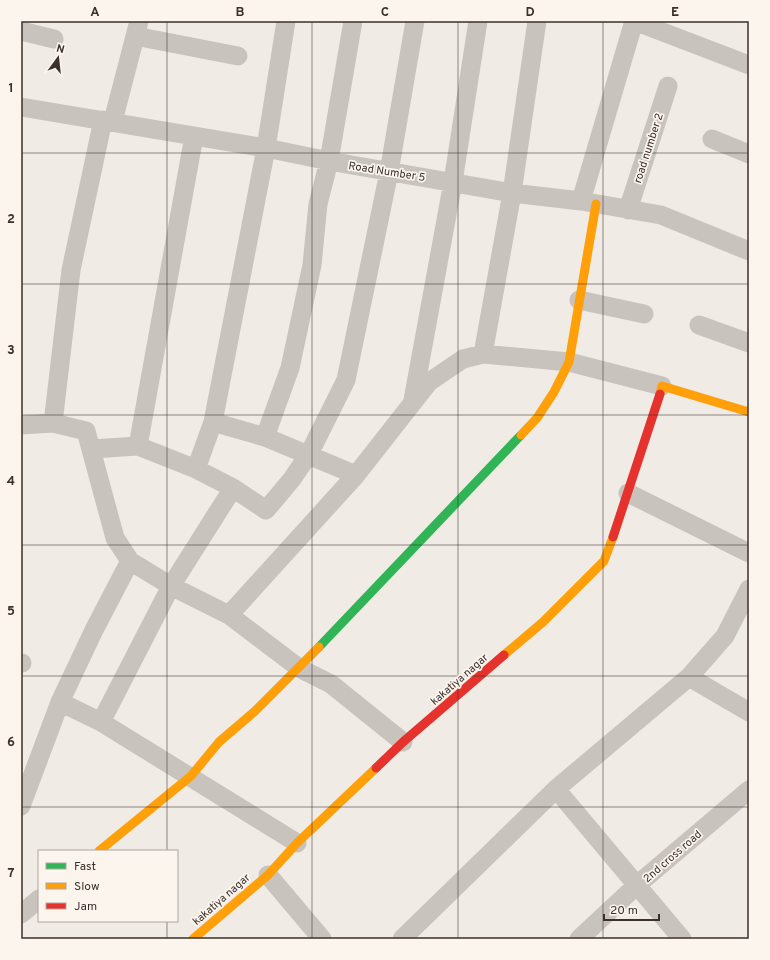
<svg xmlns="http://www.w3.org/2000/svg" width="770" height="960" font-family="Overpass,sans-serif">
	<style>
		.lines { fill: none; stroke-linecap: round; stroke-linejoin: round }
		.street { stroke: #c9c3be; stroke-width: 19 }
		.fast { stroke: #30b455; stroke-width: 9 }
		.slow { stroke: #ff9f0a; stroke-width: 9 }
		.jam { stroke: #e5322d; stroke-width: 9 }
		.grid { fill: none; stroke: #3b302b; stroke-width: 1; stroke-opacity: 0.55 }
		.labels { text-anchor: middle; stroke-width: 3.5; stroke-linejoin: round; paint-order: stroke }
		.street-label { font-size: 11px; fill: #3b302b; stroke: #fbf5ee }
		.neatline { fill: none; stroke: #3b302b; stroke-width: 1.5 }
		.grid-label { font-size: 13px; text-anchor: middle; font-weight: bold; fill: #3b302b }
	</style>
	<rect width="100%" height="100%" fill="#f0ebe5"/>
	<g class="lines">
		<path class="street" d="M634,21L749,65
			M21,31L54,39
			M135,36L238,56
			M21,107L266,148L329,161L512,193L581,201L661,215L749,251
			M113,121L139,21
			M712,139L749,154
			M581,201L634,21
			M628,210L668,86
			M579,300L644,314
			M699,325L749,343
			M483,354L512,193L537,21
			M413,400L453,182L478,21
			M213,422L265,437L356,475
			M53,423L71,270L103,120
			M21,425L53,423L86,431L115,538L130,561L171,586L229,615L299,668L331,684L403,742
			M265,437L290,368L312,265L318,204L329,161L353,21
			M138,446L194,136
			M92,449L138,446L196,469L233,488
			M196,469L213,422L266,148L286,21
			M628,493L749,553
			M229,615L356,475L429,382L463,359L483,354L569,362L662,386
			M21,663H22
			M689,677L749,712
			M60,702L101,722L297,843
			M101,722L171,586L233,488L266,510L292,479L309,454L346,380L389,172L415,21
			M556,789L682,939
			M21,806L60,702L94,630L130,561
			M268,875L322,939
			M21,914L39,899
			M402,939L556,789L689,677L725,636L749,589
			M579,939L637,885L749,790"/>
		<path class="fast" d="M319,647L521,435"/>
		<path class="slow" d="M660,394L662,386L749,412
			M521,435L537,418L554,392L569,362L596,204
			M504,655L543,622L604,561L613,537
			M99,851L191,776L219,742L254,712L319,647
			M193,939L268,875L297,843L376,768"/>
		<path class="jam" d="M613,537L660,394
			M376,768L403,742L504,655"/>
	</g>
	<path class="grid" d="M167,21V851M312,21V939M458,21V939M603,21V939M21,153H749M21,284H749M21,415H749M21,545H749M21,676H749M21,807H749M167,921V939"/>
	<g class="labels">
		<g class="street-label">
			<text transform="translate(648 148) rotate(-72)" y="4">road number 2</text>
			<text transform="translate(387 171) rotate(9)" y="4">Road Number 5</text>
			<text transform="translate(459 679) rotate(-41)" y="4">kakatiya nagar</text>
			<text transform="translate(672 856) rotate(-41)" y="4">2nd cross road</text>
			<text transform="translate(221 899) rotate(-41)" y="4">kakatiya nagar</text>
		</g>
	</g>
	<rect width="770" height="960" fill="none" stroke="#fbf5ee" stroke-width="44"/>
	<rect x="38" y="850" width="140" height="72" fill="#fbf5ee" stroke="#aea6a0"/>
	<rect x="46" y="863" width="20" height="6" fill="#30b455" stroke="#aea6a0"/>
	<text x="74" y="870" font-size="12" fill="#3b302b">Fast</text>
	<rect x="46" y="883" width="20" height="6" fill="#ff9f0a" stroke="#aea6a0"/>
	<text x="74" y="890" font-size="12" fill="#3b302b">Slow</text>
	<rect x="46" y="903" width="20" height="6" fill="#e5322d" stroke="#aea6a0"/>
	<text x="74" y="910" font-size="12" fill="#3b302b">Jam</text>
	<g transform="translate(58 58) rotate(15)" stroke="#fbf5ee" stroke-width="3" paint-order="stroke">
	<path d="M0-3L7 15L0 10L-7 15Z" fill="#3b302b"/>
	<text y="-6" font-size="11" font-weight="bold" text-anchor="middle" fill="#3b302b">N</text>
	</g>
	<path d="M604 914v6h55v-6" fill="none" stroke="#3b302b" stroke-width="2"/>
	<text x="610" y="914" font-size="12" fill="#3b302b" stroke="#fbf5ee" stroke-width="3" paint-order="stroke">20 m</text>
	<rect x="22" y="22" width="726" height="916" class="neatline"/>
	<g class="grid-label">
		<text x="95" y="16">A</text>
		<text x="240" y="16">B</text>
		<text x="385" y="16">C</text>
		<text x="530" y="16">D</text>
		<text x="675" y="16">E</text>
		<text x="11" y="92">1</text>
		<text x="11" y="223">2</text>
		<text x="11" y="354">3</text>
		<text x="11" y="485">4</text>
		<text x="11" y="615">5</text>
		<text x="11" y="746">6</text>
		<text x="11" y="877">7</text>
	</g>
</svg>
